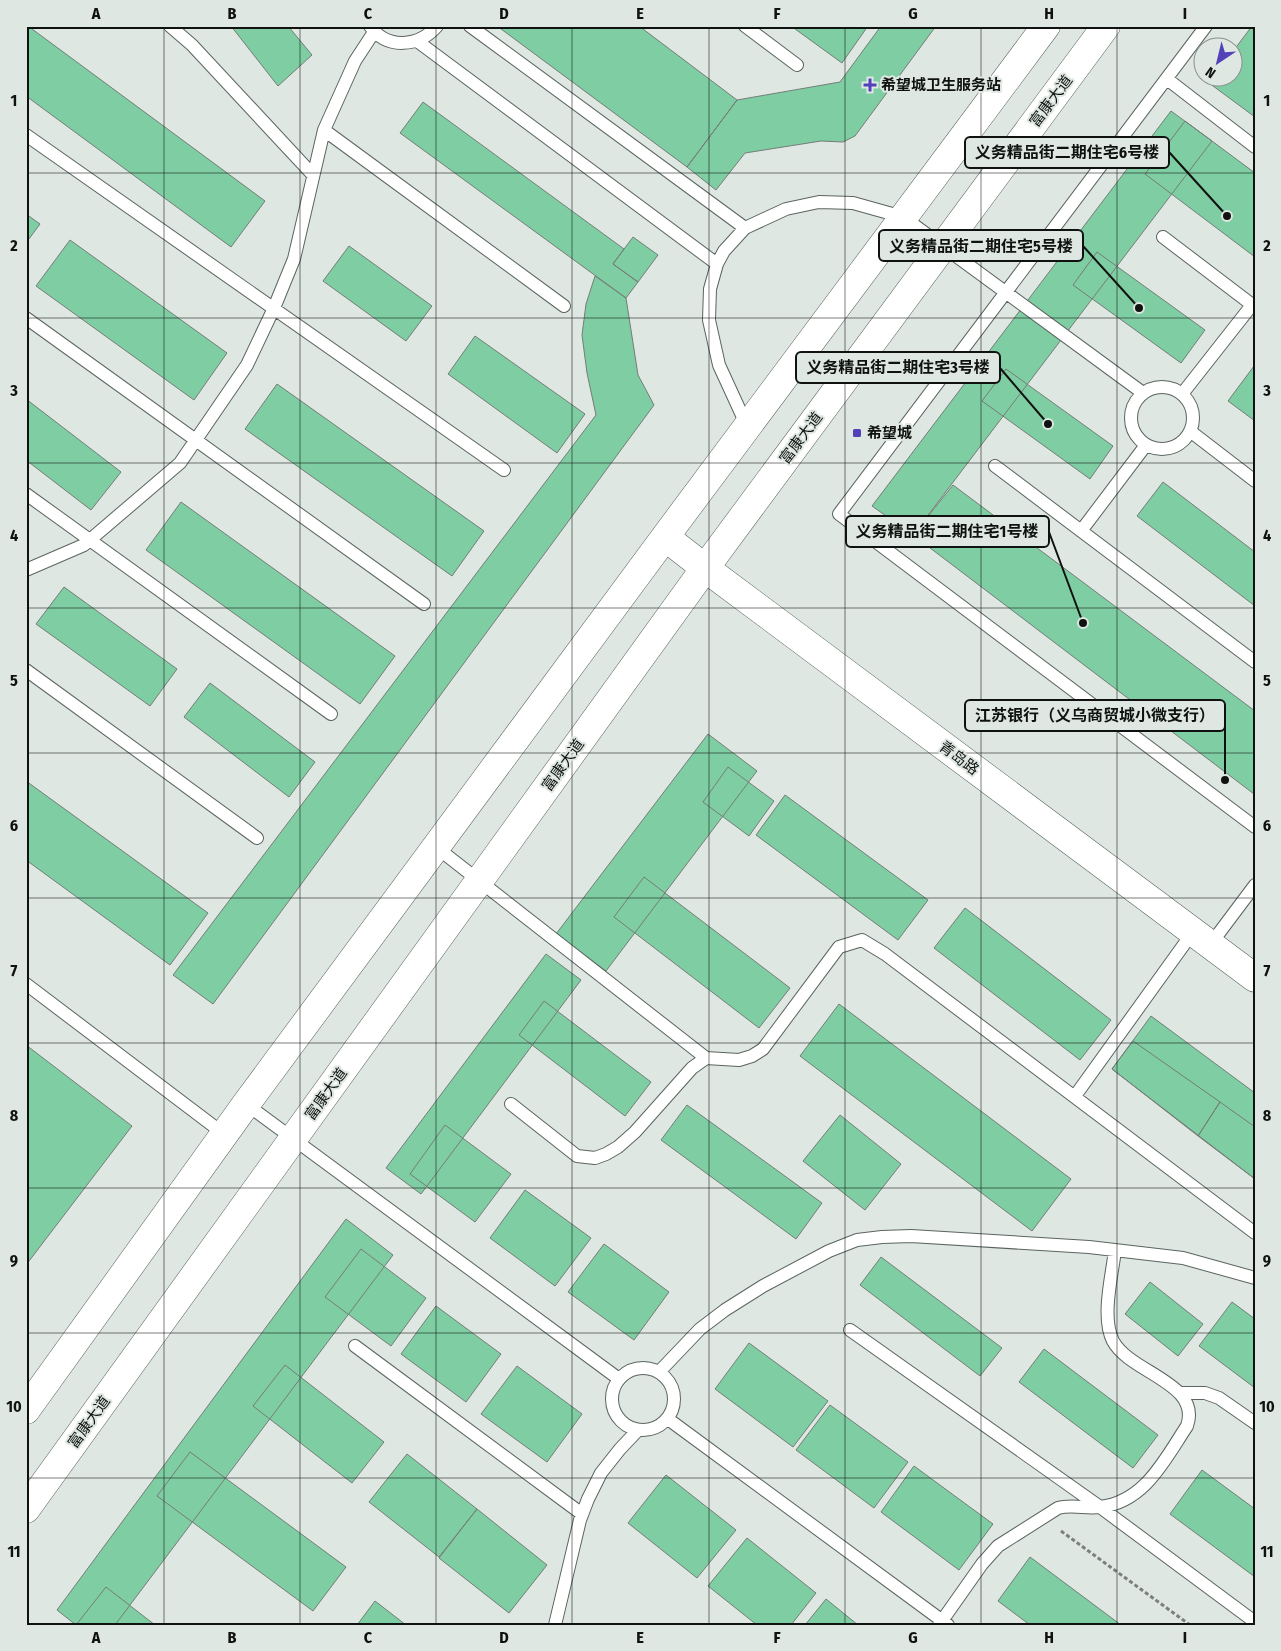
<svg xmlns="http://www.w3.org/2000/svg" width="1281" height="1651" font-family="'Fira Sans Condensed','Noto Sans SC',sans-serif">
	<style>
		.building { fill: #7fcda2; stroke: #747d77 }
		.lines { fill: none; stroke-linecap: round; stroke-linejoin: round }
		.service-casing { stroke: #5b645f; stroke-width: 14 }
		.tertiary-casing { stroke: #5b645f; stroke-width: 29 }
		.path { stroke: #7a807c; stroke-width: 3; stroke-dasharray: 4 2.5; stroke-linecap: butt }
		.service { stroke: #fff; stroke-width: 12 }
		.tertiary { stroke: #fff; stroke-width: 28 }
		.grid { fill: none; stroke: #0f1210; stroke-width: 1; stroke-opacity: 0.55 }
		.poi-dot { fill: #5241b9; stroke: #dee7e1; stroke-width: 2 }
		.labels { text-anchor: middle; stroke-width: 4; stroke-linejoin: round; paint-order: stroke }
		.poi-label { font-size: 15px; font-weight: bold; fill: #0f1210; stroke: #dee7e1; text-anchor: start }
		.street-label { font-size: 15px; fill: #0f1210; stroke: #dee7e1 }
		.leader { fill: none; stroke: #0f1210; stroke-width: 2 }
		.callout-dot { fill: #0f1210; stroke: #dee7e1; stroke-width: 2 }
		.callout { fill: #dee7e1; stroke: #0f1210; stroke-width: 2 }
		.callout-label { font-size: 16px; text-anchor: middle; font-weight: bold; fill: #0f1210 }
		.neatline { fill: none; stroke: #0f1210; stroke-width: 2 }
		.grid-label { font-size: 16px; text-anchor: middle; font-weight: bold; fill: #0f1210 }
	</style>
	<rect width="100%" height="100%" fill="#dee7e1"/>
	<path class="building" d="M26,26H28L265,201L231,247L26,96Z
		M231,26H288L312,55L278,86Z
		M497,26H639L737,100L687,167Z
		M791,26H868L842,63Z
		M881,26H936L855,136L843,142L821,141L745,153L716,190L687,167L737,100L840,82Z
		M1252,26H1255V117L1209,83L1213,78H1234V50Z
		M423,102L624,249L613,264L638,282L626,298L400,133Z
		M1171,111L1212,141L913,535L872,506Z
		M1185,121L1255,173V257L1145,174Z
		M26,214L40,224L26,243Z
		M633,237L658,255L638,282L613,264Z
		M70,240L227,353L194,400L36,286Z
		M349,246L432,306L406,341L323,281Z
		M1097,252L1205,330L1181,363L1073,285Z
		M595,276L626,298L638,375L654,405L213,1004L173,975L596,415L587,373L582,335L586,304Z
		M475,336L585,414L557,453L448,374Z
		M1254,366L1255,367V421L1228,401Z
		M1006,369L1113,446L1090,479L982,401Z
		M277,384L484,531L452,576L245,429Z
		M26,399L121,472L91,510L26,460Z
		M1163,482L1255,552V606L1137,516Z
		M953,485L1255,711L1254,794L913,535Z
		M181,502L395,656L360,704L146,550Z
		M64,587L177,669L150,706L36,624Z
		M210,683L315,762L289,797L184,717Z
		M708,734L757,771L606,971L556,934Z
		M728,767L774,801L749,836L703,802Z
		M26,781L208,913L170,965L26,860Z
		M785,795L928,900L898,940L756,835Z
		M644,877L790,988L759,1028L614,917Z
		M965,908L1111,1020L1080,1060L934,948Z
		M546,954L581,980L421,1194L386,1168Z
		M544,1001L651,1082L625,1116L519,1035Z
		M839,1004L1071,1179L1032,1231L800,1056Z
		M1151,1016L1255,1093V1179L1112,1069Z
		M1133,1041L1220,1102L1198,1136L1112,1069Z
		M26,1045L132,1126L26,1265Z
		M1220,1102L1255,1127V1179L1198,1136Z
		M687,1105L822,1203L796,1239L661,1140Z
		M840,1115L901,1164L865,1210L803,1161Z
		M445,1125L511,1174L475,1222L410,1174Z
		M525,1190L591,1238L555,1286L490,1238Z
		M346,1219L393,1255L115,1625H76L57,1610Z
		M604,1244L669,1292L634,1340L568,1292Z
		M361,1249L426,1298L391,1346L325,1297Z
		M881,1257L1002,1348L980,1376L860,1285Z
		M1150,1282L1203,1324L1178,1356L1125,1314Z
		M1232,1302L1255,1319V1388L1199,1346Z
		M436,1306L501,1354L466,1402L401,1354Z
		M749,1343L828,1401L793,1447L715,1389Z
		M1044,1349L1158,1435L1133,1468L1019,1382Z
		M285,1365L384,1442L352,1483L253,1406Z
		M517,1366L582,1414L547,1462L481,1414Z
		M830,1405L908,1462L874,1508L796,1450Z
		M190,1452L346,1567L313,1611L157,1496Z
		M407,1454L477,1509L439,1557L369,1502Z
		M914,1466L993,1524L959,1570L881,1512Z
		M1202,1470L1255,1509V1577L1170,1514Z
		M666,1475L736,1530L697,1578L628,1523Z
		M477,1509L547,1565L509,1613L439,1558Z
		M747,1538L816,1593L791,1625H757L708,1586Z
		M1030,1557L1121,1625H1030L998,1601Z
		M106,1587L155,1625H76Z
		M826,1599L858,1625H805Z
		M375,1601L406,1625H357Z"/>
	<g class="lines">
		<g class="service-casing">
			<path id="service" d="M170,26L192,45L313,175
				M370,26C387,50 419,47 437,26
				M470,26L745,228
				M745,26L797,65
				M1206,26L839,514L1255,827
				M417,41L717,264
				M1167,79L1255,147
				M324,130L564,306
				M26,135L504,470
				M1163,237L1255,307
				M26,318L424,604
				M1131 418a31 31 0 1 1 62 0a31 31 0 1 1-62 0Z
				M1182,394L1252,305
				M747,426L719,365L709,320L710,289L717,264L724,251L745,228L786,209L819,202L853,203L903,217L1143,393
				M1190,431L1255,481
				M995,466L1255,662
				M26,494L331,714
				M1081,531L1146,445
				M26,570L84,545L180,463L247,365L274,308L294,259L324,130L355,61L374,32
				M26,670L257,838
				M436,847L706,1058
				M1210,945L1255,885
				M26,984L224,1134
				M1075,1096L1193,932
				M246,1104L619,1379
				M511,1104L577,1156L595,1158L606,1154L618,1147L635,1132L692,1068L706,1058L739,1060L752,1056L763,1049L839,947L862,940L885,954L1255,1233
				M850,1330L1100,1507L1255,1622
				M355,1346L582,1514
				M612 1399a31 31 0 1 1 62 0a31 31 0 1 1-62 0Z
				M659,1372L700,1329L725,1310L763,1286L829,1251L857,1240L882,1237L911,1236L1089,1247L1183,1258L1255,1278
				M1181,1393H1205L1219,1398L1255,1423
				M668,1419L948,1625
				M555,1625L580,1520L588,1499L601,1473L620,1449L638,1430
				M939,1625L982,1564L998,1546L1058,1508C1072,1504 1086,1509 1100,1507C1145,1502 1165,1459 1187,1426C1202,1383 1130,1373 1113,1341C1101,1317 1112,1276 1115,1250"/>
		</g>
		<g class="tertiary-casing">
			<path id="tertiary" d="M665,537L705,568L1255,978
				M26,1410L246,1104L665,537L1046,26
				M26,1509L705,568L1106,26"/>
		</g>
		<path class="path" d="M1061,1531L1190,1625"/>
		<use href="#service" class="service"/>
		<use href="#tertiary" class="tertiary"/>
	</g>
	<path class="grid" d="M164,26V1625M300,26V1625M436,26V1625M572,26V1625M709,26V1625M845,26V1625M981,26V1625M1117,26V1625M26,173H1255M26,318H1255M26,463H1255M26,608H1255M26,753H1255M26,898H1255M26,1043H1255M26,1188H1255M26,1333H1255M26,1478H1255"/>
	<g class="poi-dot">
		<path d="M867.5 77.5h5v5h5v5h-5v5h-5v-5h-5v-5h5z"/>
		<rect x="852" y="428" width="10" height="10" rx="2.5"/>
	</g>
	<g class="labels">
		<g class="poi-label">
			<text x="881" y="90">希望城卫生服务站</text>
			<text x="867" y="438">希望城</text>
		</g>
		<g class="street-label">
			<text transform="translate(1051 101) rotate(-53)" y="5">富康大道</text>
			<text transform="translate(801 438) rotate(-53)" y="5">富康大道</text>
			<text transform="translate(959 758) rotate(37)" y="5">青岛路</text>
			<text transform="translate(563 765) rotate(-54)" y="5">富康大道</text>
			<text transform="translate(326 1094) rotate(-54)" y="5">富康大道</text>
			<text transform="translate(89 1422) rotate(-54)" y="5">富康大道</text>
		</g>
	</g>
	<path class="leader" d="M1227 216L1169 152M1139 308L1083 246M1048 424L1000 368M1083 623L1049 532M1225 780L1225 715"/>
	<g class="callout-dot">
		<circle cx="1227" cy="216" r="5"/>
		<circle cx="1139" cy="308" r="5"/>
		<circle cx="1048" cy="424" r="5"/>
		<circle cx="1083" cy="623" r="5"/>
		<circle cx="1225" cy="780" r="5"/>
	</g>
	<g class="callout">
		<rect x="965" y="137" width="204" height="31" rx="5"/>
		<rect x="879" y="230" width="204" height="31" rx="5"/>
		<rect x="796" y="352" width="204" height="31" rx="5"/>
		<rect x="846" y="516" width="203" height="31" rx="5"/>
		<rect x="965" y="700" width="260" height="31" rx="5"/>
	</g>
	<g class="callout-label">
		<text x="1067" y="158">义务精品街二期住宅6号楼</text>
		<text x="981" y="252">义务精品街二期住宅5号楼</text>
		<text x="898" y="373">义务精品街二期住宅3号楼</text>
		<text x="947" y="537">义务精品街二期住宅1号楼</text>
		<text x="1095" y="721">江苏银行（义乌商贸城小微支行）</text>
	</g>
	<rect width="1281" height="1651" fill="none" stroke="#dee7e1" stroke-width="55"/>
	<g transform="translate(1218 62) rotate(215)"><circle r="24" fill="#dee7e1" stroke="#8b928d"/>
	<path d="M0-4L9 19L0 12L-9 19Z" fill="#5241b9"/>
	<text y="-8" font-size="14" font-weight="bold" text-anchor="middle" fill="#0f1210">N</text>
	</g>
	<rect x="28" y="28" width="1226" height="1596" class="neatline"/>
	<g class="grid-label">
		<text x="96" y="19">A</text>
		<text x="232" y="19">B</text>
		<text x="368" y="19">C</text>
		<text x="504" y="19">D</text>
		<text x="640" y="19">E</text>
		<text x="777" y="19">F</text>
		<text x="913" y="19">G</text>
		<text x="1049" y="19">H</text>
		<text x="1185" y="19">I</text>
		<text x="14" y="106">1</text>
		<text x="1267" y="106">1</text>
		<text x="14" y="251">2</text>
		<text x="1267" y="251">2</text>
		<text x="14" y="396">3</text>
		<text x="1267" y="396">3</text>
		<text x="14" y="541">4</text>
		<text x="1267" y="541">4</text>
		<text x="14" y="686">5</text>
		<text x="1267" y="686">5</text>
		<text x="14" y="831">6</text>
		<text x="1267" y="831">6</text>
		<text x="14" y="976">7</text>
		<text x="1267" y="976">7</text>
		<text x="14" y="1121">8</text>
		<text x="1267" y="1121">8</text>
		<text x="14" y="1266">9</text>
		<text x="1267" y="1266">9</text>
		<text x="14" y="1412">10</text>
		<text x="1267" y="1412">10</text>
		<text x="14" y="1557">11</text>
		<text x="1267" y="1557">11</text>
		<text x="96" y="1643">A</text>
		<text x="232" y="1643">B</text>
		<text x="368" y="1643">C</text>
		<text x="504" y="1643">D</text>
		<text x="640" y="1643">E</text>
		<text x="777" y="1643">F</text>
		<text x="913" y="1643">G</text>
		<text x="1049" y="1643">H</text>
		<text x="1185" y="1643">I</text>
	</g>
</svg>
